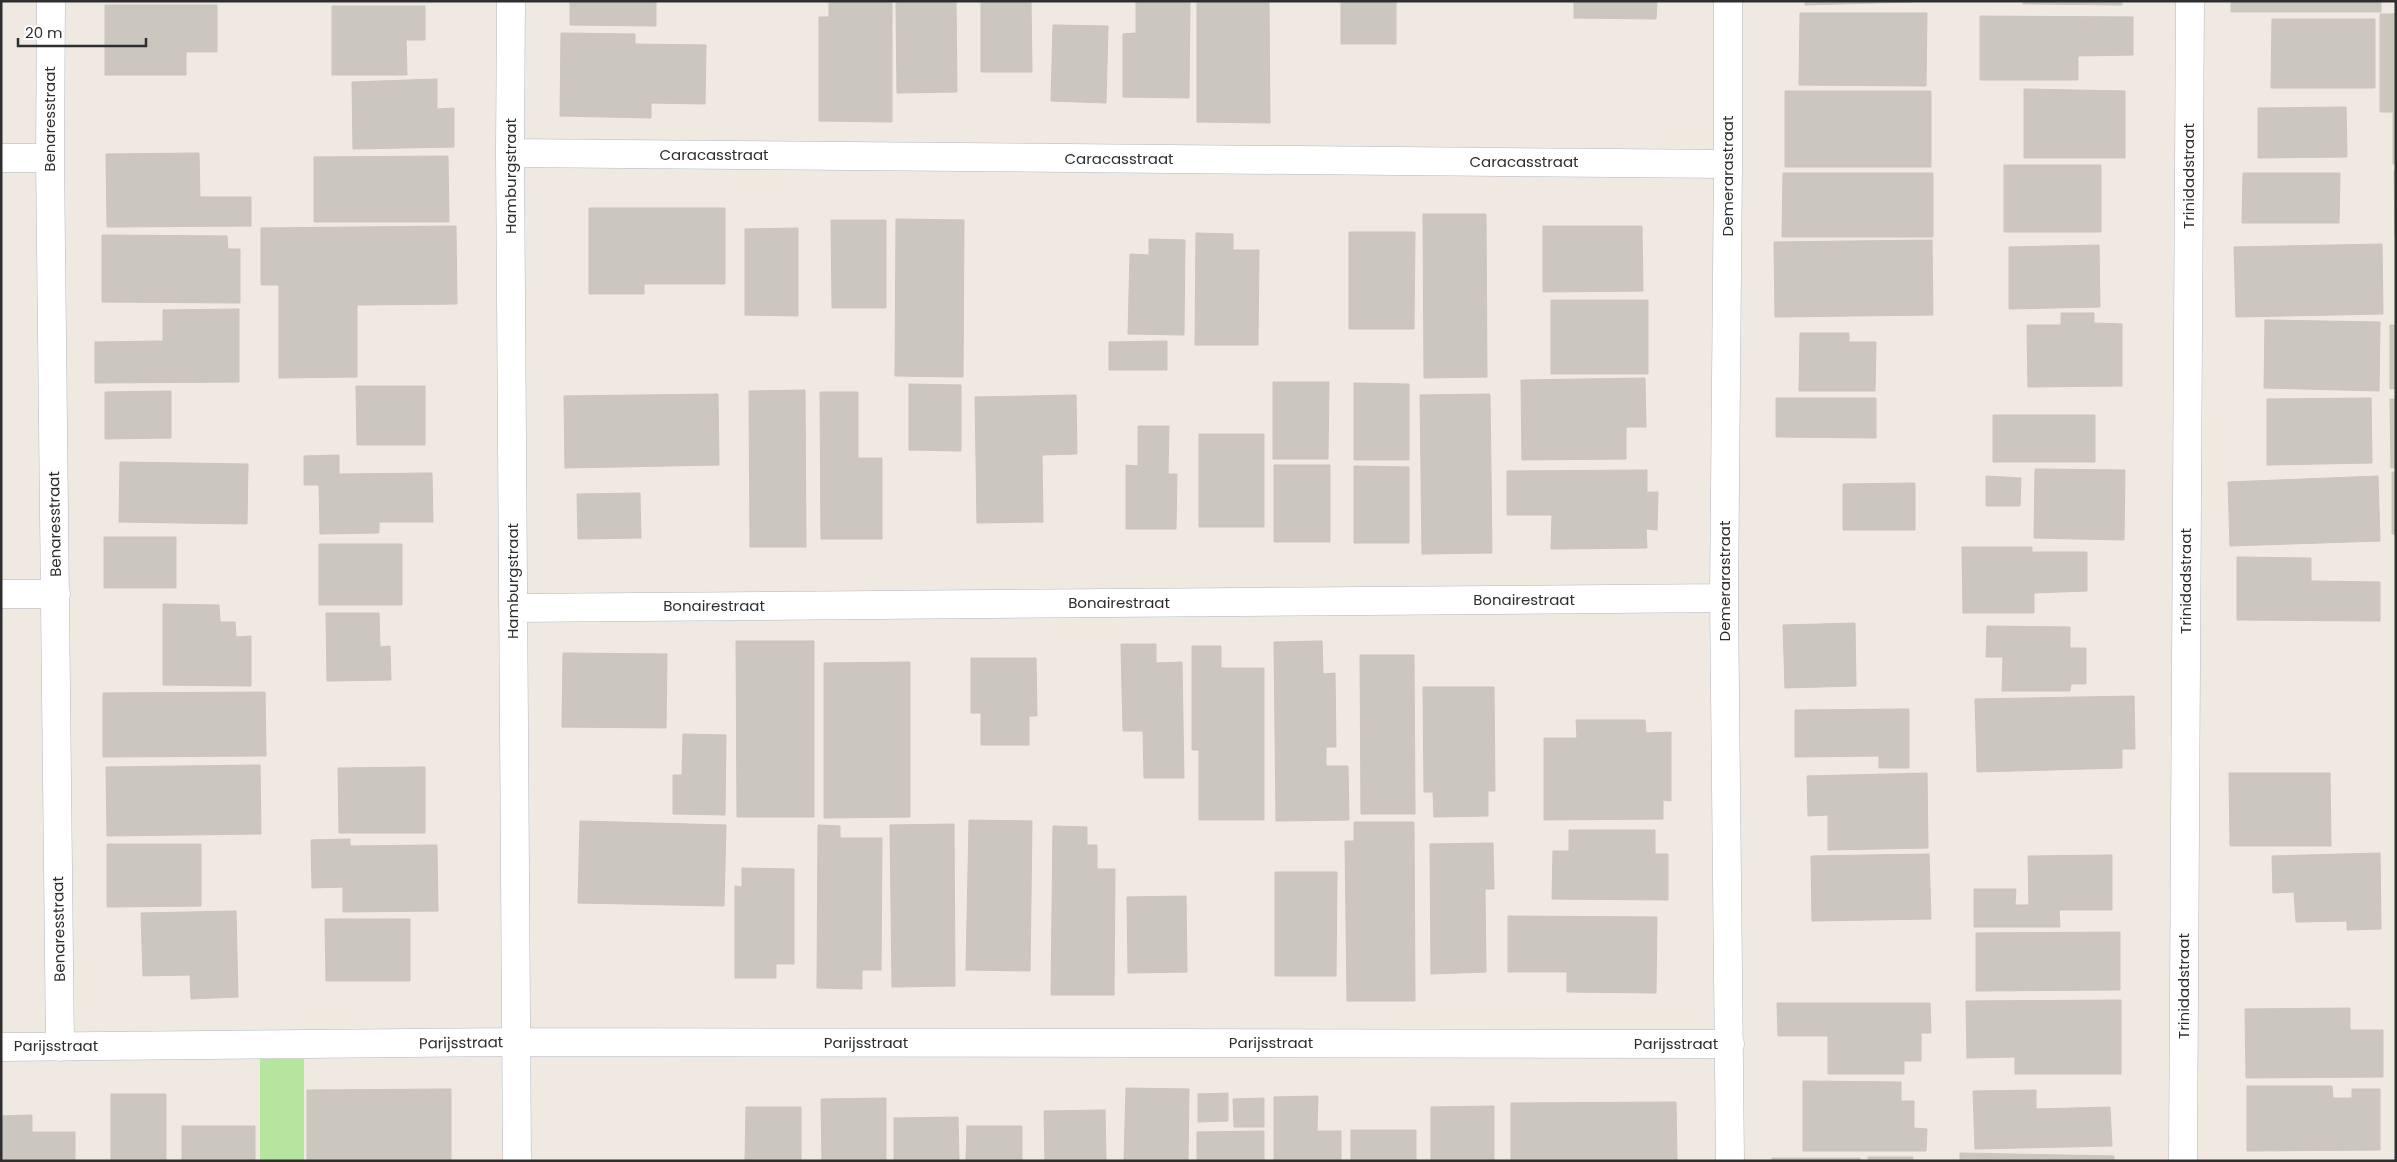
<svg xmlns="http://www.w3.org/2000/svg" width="2397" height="1162" font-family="Poppins,sans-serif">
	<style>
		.green { fill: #b6e59e }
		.building { fill: #cbc7bf; stroke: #cbc5ba }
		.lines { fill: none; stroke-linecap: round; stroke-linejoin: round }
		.minor-casing { stroke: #b4b7c1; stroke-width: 29 }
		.minor { stroke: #fff; stroke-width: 28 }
		.labels { text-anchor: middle; stroke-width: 4.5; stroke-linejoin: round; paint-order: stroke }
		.street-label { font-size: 15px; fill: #2e2e2e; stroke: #fff }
	</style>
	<rect width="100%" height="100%" fill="#efe9e1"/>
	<path class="green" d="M260,1059H304V1161H260Z"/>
	<path class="building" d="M570,1H656V26L570,25Z
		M829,1H892V122L819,121V17H829Z
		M896,1H956L957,92L897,93Z
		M981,1H1031L1032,72H981Z
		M1136,1H1190L1189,98L1123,97V34L1136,33Z
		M1197,1H1269L1270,123L1197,122Z
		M1341,1H1396V44H1341Z
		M1574,1H1657L1656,19L1574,18Z
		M1805,1H1912V2L1805,5Z
		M2023,1H2122V5L2023,4Z
		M2231,1H2381V12H2231Z
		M105,5H217V52H186V75H105Z
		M332,6H425V40H406L407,75H332Z
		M1800,13H1927L1926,86L1799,85Z
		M2380,14H2396V164H2393V112H2380Z
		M1980,16L2133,17V55L2078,56V80H1980Z
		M2272,19H2375V88H2271Z
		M1053,25L1108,26L1106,103L1051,101Z
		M561,33L635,34V44L706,45L705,104L651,103V118L560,116Z
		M437,79V109L454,108V147L353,149L352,82Z
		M2024,89L2125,91V158H2024Z
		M1785,91H1931V167H1785Z
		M2346,107L2347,157L2258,158V108Z
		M199,153L200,197H251V226L107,227L106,154Z
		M448,156L449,222H314V157Z
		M2004,165H2101V232H2004Z
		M2394,171H2396V237H2395Z
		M1783,173H1933V237H1782Z
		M2243,173H2340L2339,223H2242Z
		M589,208H725V284H644V294H589Z
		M1423,214H1486L1487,377L1424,378Z
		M896,219L964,220L963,377L895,376Z
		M831,220H886V308H832Z
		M456,226L457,304L357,305V377L279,378V285H261V228Z
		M1543,226H1642L1643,291L1543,292Z
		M798,228V316L745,315V229Z
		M1349,232H1415L1414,329H1349Z
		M1196,233L1233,234V250H1259L1258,345H1195Z
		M102,235L227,236L228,249H240V303L102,302Z
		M1149,239L1185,240L1184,335L1128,334L1130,254L1149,255Z
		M1932,240L1933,315L1775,317L1774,242Z
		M2382,244L2383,314L2236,317L2234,247Z
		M2099,245L2100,307L2009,309V247Z
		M1551,300H1648V374H1551Z
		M239,309V382L95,383V342L163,341V310Z
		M2061,313H2094V323L2122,324V386L2028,387L2027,325H2061Z
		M2265,320L2380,322L2379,391L2264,388Z
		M2390,325H2396V389H2390Z
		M1800,333H1849V342H1876L1875,391H1799Z
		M1167,341V370H1109V342Z
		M1645,378L1646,427H1626V459L1522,460L1521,380Z
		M1273,382H1329L1328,459H1273Z
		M1354,383L1409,384V460H1354Z
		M909,384L961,385V451L909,450Z
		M356,386H425V445H357Z
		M805,390L806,547H750L749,391Z
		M171,391V438L105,439V392Z
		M820,392H858V458H882V539H821Z
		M718,394L719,465L565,468L564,396Z
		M1490,394L1492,553L1422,554L1420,395Z
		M1076,395L1077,454L1042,455L1043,522L977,523L975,397Z
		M1776,398H1876V438L1776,437Z
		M2371,398L2372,463L2267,465V399Z
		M2390,399H2396V468H2391Z
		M1993,415H2095V462H1993Z
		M1138,426H1169L1168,474H1177L1176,529H1126V465L1138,466Z
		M1199,434H1264V527H1199Z
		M339,455V474L432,473L433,522H379V533L320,534L319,485H304V456Z
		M120,462L248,464L247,524L119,522Z
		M1274,465H1330V542H1274Z
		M1354,466L1409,467V543H1354Z
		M2035,469L2125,470L2124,540L2034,538Z
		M1647,470V492H1658L1657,530L1646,529L1647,548L1551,549L1552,515H1507V471Z
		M2392,472H2396V534H2392Z
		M1986,476L2021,478L2020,506H1986Z
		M2378,476L2380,541L2230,546L2228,482Z
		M1915,483V530H1843V484Z
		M640,493L641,538L578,539L577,494Z
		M104,537H176V588H104Z
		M319,544H402V605H319Z
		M1962,547H2032V552H2087V591L2034,593V613H1963Z
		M2237,557L2311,558V581L2380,582V621L2237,620Z
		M163,604L219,605L220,622H235L236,637L251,636V686L163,685Z
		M326,613H379L380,647L390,646L391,680L327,681Z
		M1855,623L1856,686L1785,688L1783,625Z
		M1987,626L2070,627V648H2086V684H2071L2070,691H2002L2003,657H1986Z
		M736,641H814V817H737Z
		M1322,641L1323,674L1335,673L1336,747H1326V766H1348L1349,820L1276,821L1274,642Z
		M1121,644H1156V663L1182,662L1184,778H1144L1143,731H1123Z
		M1192,646H1221V668H1264V820H1199V750H1192Z
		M563,653L667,654L666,728L562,727Z
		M1360,655H1414L1415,814H1361Z
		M971,658H1036L1037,716H1029V745H981V713H971Z
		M910,662V817L824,818V663Z
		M1423,687H1494L1495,791H1488V816L1434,817L1433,792H1424Z
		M265,692L266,756L103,757V693Z
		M2134,696L2135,749H2122V768L1977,772L1975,699Z
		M1909,709V768H1879V756L1795,757V710Z
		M1576,720H1645L1646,733L1671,732V801L1663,800V819L1544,820V738H1577Z
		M683,734L726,735L725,815L673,814V775H682Z
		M260,765L261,834L107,836L106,767Z
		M425,767V833H339L338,768Z
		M1927,773L1928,848L1828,850V815L1808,816L1807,776Z
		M2229,773H2330L2331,846H2230Z
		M969,820L1032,821L1030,971L966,970Z
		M580,821L726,825L724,906L578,903Z
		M1354,822H1414L1415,1001H1347L1345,841H1354Z
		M954,824L955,986L892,987L890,825Z
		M818,825L840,826V838H882L881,970H862V989L817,988Z
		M1053,826L1087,827V845H1097V869H1115L1114,995H1051Z
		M1569,830H1655V854H1668V900L1552,899L1553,851H1569Z
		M350,839V846L437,845L438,911L343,912V887L312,888L311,840Z
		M1493,843L1494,889H1485L1486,972L1431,974L1430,844Z
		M107,844H201V906L107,907Z
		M2380,853L2381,929L2347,930V921L2296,922L2294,892L2273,893L2272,856Z
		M1929,854L1931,919L1812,921L1811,856Z
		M2112,855V910H2059L2060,927H1974V889H2016L2015,905H2029L2028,856Z
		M742,868L794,869V964H776V978H735V886L742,887Z
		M1275,872H1337L1336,976H1275Z
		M1186,896L1187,972L1128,973L1127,897Z
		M236,911L238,997L191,999L190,975L143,976L141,913Z
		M1508,916L1657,917L1656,993L1567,992V972H1508Z
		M325,919H410V981H326Z
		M2120,932V990L1976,991V933Z
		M2121,1000V1074H2015V1057L1967,1058L1966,1001Z
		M1777,1003H1930L1931,1033H1921V1061H1904V1074H1828V1036H1778Z
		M2350,1008V1030H2383V1077L2246,1078L2245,1009Z
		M1803,1081L1901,1082V1101H1914V1128L1927,1129L1926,1151H1803Z
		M2247,1086H2332L2333,1098H2352V1089H2380V1150L2247,1151Z
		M1126,1088L1189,1089L1188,1161H1124Z
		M451,1089V1161H307V1090Z
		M2036,1090V1109L2110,1107L2112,1146L1975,1149L1973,1091Z
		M1228,1093V1121L1198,1122V1094Z
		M111,1094H166V1161H111Z
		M1318,1096L1317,1131H1341V1161H1274V1097Z
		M886,1098V1161H822L821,1099Z
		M1264,1098V1127H1234L1233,1099Z
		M1676,1102L1677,1161H1511V1103Z
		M1494,1106V1161H1431V1107Z
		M746,1107H801V1161H745Z
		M1105,1110L1106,1161H1045L1044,1111Z
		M32,1115V1132H75V1161H1V1116Z
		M958,1117L959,1161H894V1118Z
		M182,1126H255V1161H182Z
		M967,1126H1022V1161H966Z
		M1351,1130H1416V1161H1351Z
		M1264,1131V1161H1197V1132Z
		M1960,1153L2114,1156V1161H1960Z
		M1868,1157H1913V1161H1868Z
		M1772,1158H1860V1161H1772Z"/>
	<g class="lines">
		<g class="minor-casing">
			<path id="minor" d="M51,1L50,158L60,1047
				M511,1L510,153L517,1161
				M1728,1V164L1724,598L1730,1161
				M510,153L1728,164
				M1,158H50
				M1,594H56
				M513,608L1724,598
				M1,1047L517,1042L1730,1044
				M2183,1161L2190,1"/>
		</g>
		<use href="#minor" class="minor"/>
	</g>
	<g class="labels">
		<g class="street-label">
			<text transform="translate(50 119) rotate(-90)" y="5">Benaresstraat</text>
			<text x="714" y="160">Caracasstraat</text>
			<text x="1119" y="164">Caracasstraat</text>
			<text x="1524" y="167">Caracasstraat</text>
			<text transform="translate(511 176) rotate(-90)" y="5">Hamburgstraat</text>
			<text transform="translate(1728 176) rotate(-90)" y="5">Demerarastraat</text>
			<text transform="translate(2189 176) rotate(-90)" y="5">Trinidadstraat</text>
			<text transform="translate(55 524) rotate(-91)" y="5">Benaresstraat</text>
			<text transform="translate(513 581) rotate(-90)" y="5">Hamburgstraat</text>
			<text transform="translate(1725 581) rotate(-90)" y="5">Demerarastraat</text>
			<text transform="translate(2186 581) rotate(-90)" y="5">Trinidadstraat</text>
			<text x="1524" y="605">Bonairestraat</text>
			<text x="1119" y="608">Bonairestraat</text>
			<text x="714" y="611">Bonairestraat</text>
			<text transform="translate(59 929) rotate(-91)" y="5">Benaresstraat</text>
			<text transform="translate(2184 986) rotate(-90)" y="5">Trinidadstraat</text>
			<text transform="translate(461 1043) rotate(-1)" y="5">Parijsstraat</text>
			<text x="866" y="1048">Parijsstraat</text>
			<text x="1271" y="1048">Parijsstraat</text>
			<text x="1676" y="1049">Parijsstraat</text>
			<text x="56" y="1051">Parijsstraat</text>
		</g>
	</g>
	<rect width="2397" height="1162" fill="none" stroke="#2e2e2e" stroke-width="5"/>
	<path d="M18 38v8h128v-8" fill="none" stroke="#2e2e2e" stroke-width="2.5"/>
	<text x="25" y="38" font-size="15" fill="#2e2e2e" stroke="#ffffff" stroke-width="4" paint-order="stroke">20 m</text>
</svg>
